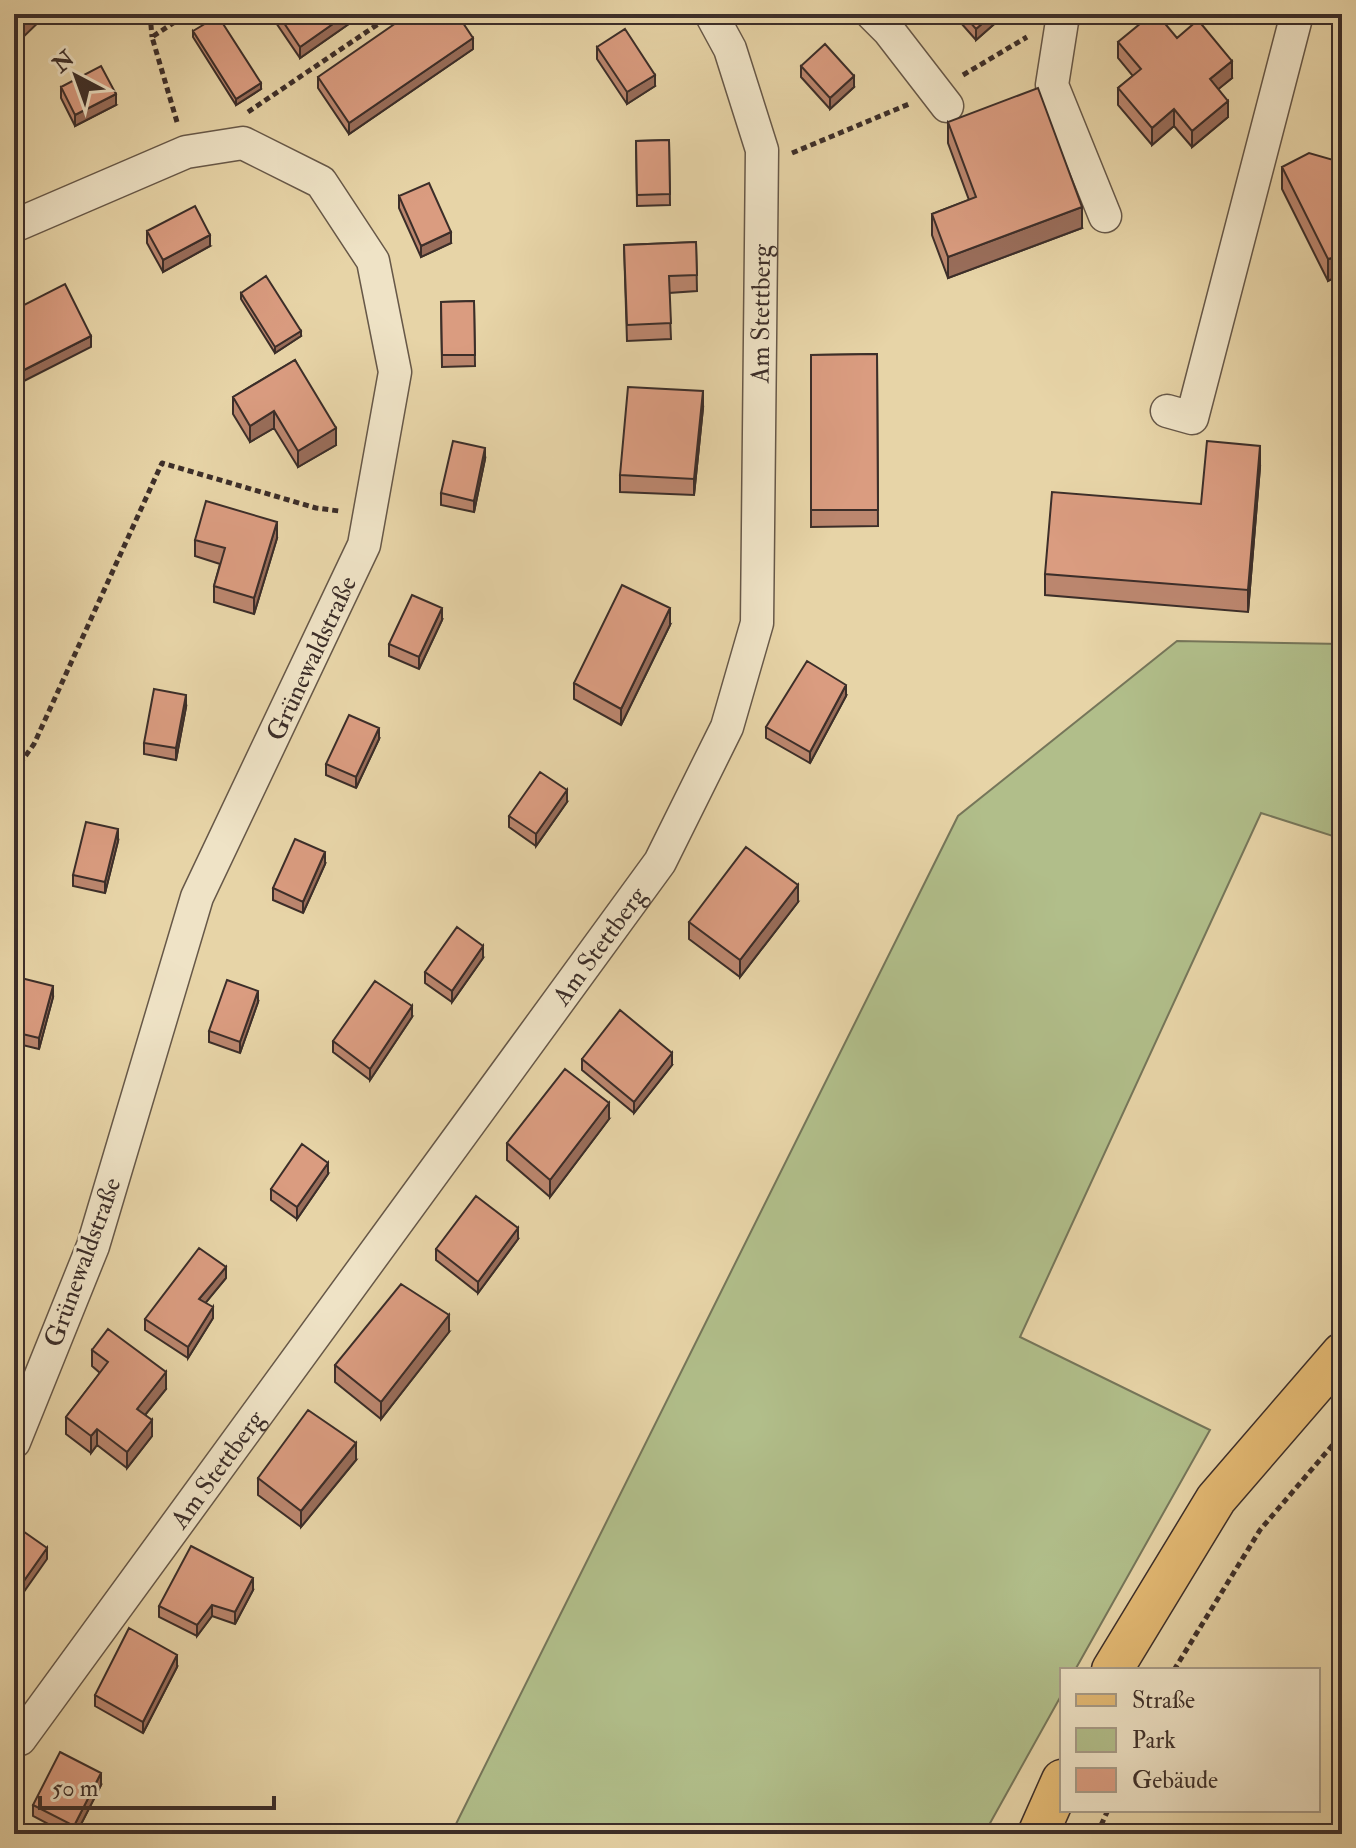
<svg xmlns="http://www.w3.org/2000/svg" width="1356" height="1848" font-family="'IM FELL Double Pica',serif">
	<style>
		.green { fill: #b1be8a; stroke: #76765a; stroke-width: 2 }
		.lines { fill: none; stroke-linecap: round; stroke-linejoin: round }
		.minor-casing { stroke: #675848; stroke-width: 35 }
		.major-casing { stroke: #3c2e29; stroke-width: 43 }
		.path { stroke: #3c2e29; stroke-width: 5; stroke-dasharray: 6 4; stroke-linecap: butt }
		.minor { stroke: #efe3c6; stroke-width: 32 }
		.major { stroke: #e4ba74; stroke-width: 40 }
		.wall { fill: #bb866e; stroke: #3c2e29; stroke-width: 2 }
		.shaded-wall { fill: #996d5a; stroke: #3c2e29; stroke-width: 2 }
		.building { fill: #da9c80; stroke: #3c2e29; stroke-width: 2 }
		.labels { text-anchor: middle; stroke-width: 6; stroke-linejoin: round; paint-order: stroke }
		.street-label { font-size: 26px; fill: #3c2e29; stroke: #efe3c6 }
	</style>
	<rect width="100%" height="100%" fill="#e7d4a7"/>
	<filter id="stains"><feTurbulence type="fractalNoise" baseFrequency=".0025" numOctaves="4"/><feColorMatrix values="0 0 0 0 .2 0 0 0 0 .09 0 0 0 0 .02 0 0 0 .5 -.17"/></filter>
	<radialGradient id="worn" r=".72"><stop offset=".6" stop-color="#630" stop-opacity="0"/><stop offset="1" stop-color="#630" stop-opacity=".3"/></radialGradient>
	<path class="green" d="M1177,641L1342,644V839L1261,813L1020,1337L1210,1430L1075,1670H1062V1694L984,1834H451L958,816Z"/>
	<g class="lines">
		<g class="minor-casing">
			<g id="minor">
				<path d="M872,14L889,31L947,106"/>
				<path d="M1066,14L1063,15L1052,85L1105,216"/>
				<path d="M14,226L186,152L243,143L321,182L373,261L395,372L364,545L197,897L93,1246L14,1442"/>
				<path d="M1167,411L1192,418L1297,14"/>
				<path id="s1" d="M20,1739L660,862L727,727L757,623L762,150L730,49L711,14"/>
			</g>
		</g>
		<g class="major-casing">
			<path id="major" d="M1112,1670L1216,1499L1342,1353
				M1038,1834L1062,1780"/>
		</g>
		<path class="path" d="M150,14L152,37
			M963,75L1027,37
			M248,112L393,14
			M177,122L152,37L187,14
			M792,153L909,104
			M14,772L34,744L162,463L316,508L339,511
			M1174,1670L1260,1530L1342,1434
			M1097,1834L1108,1810"/>
		<use href="#minor" class="minor"/>
		<use href="#major" class="major"/>
	</g>
	<path class="wall" d="M270,14H363L300,58Z
		M953,14H1001V18L976,40Z
		M193,31L261,89L236,105L193,37Z
		M1177,38L1232,78L1218,89L1228,117L1192,147L1174,126L1152,145L1118,105V88L1133,76L1118,58V42Z
		M597,47L655,86L627,104L597,59Z
		M473,49L349,134L318,88V77Z
		M801,66L854,87L830,109L801,77Z
		M61,87L116,105L75,126L61,98Z
		M948,122L1082,228L948,278L932,235V214L969,200L948,143Z
		M669,140L670,205L637,206L636,141Z
		M1342,152V299L1332,279L1328,281L1282,189V167L1333,160Z
		M399,196L451,243L421,257L399,208Z
		M147,231L210,246L163,272L147,243Z
		M696,242L697,291L669,293L671,339L627,341L624,245Z
		M241,293L301,336L275,353L241,299Z
		M474,301L475,366L442,367L441,302Z
		M877,354L878,526L811,527V355Z
		M295,360L336,445L298,467L274,428L250,442L233,414V397Z
		M703,408L694,495L620,492V475Z
		M485,459L474,512L441,505V493Z
		M1260,467L1248,612L1045,595V574L1201,504Z
		M277,538L254,614L214,602V586L220,564L195,556V540Z
		M442,620L419,669L389,656V644Z
		M670,625L621,725L574,699V683Z
		M846,696L810,763L766,738V727Z
		M186,707L176,760L144,754V743Z
		M379,739L356,788L326,775V764Z
		M567,802L536,846L509,827V816Z
		M118,841L105,893L73,886V875Z
		M325,864L303,913L273,900V888Z
		M798,902L740,977L689,939V922Z
		M483,958L452,1002L425,983V972Z
		M53,997L39,1049L14,1043V1004Z
		M258,1002L240,1053L209,1042V1031Z
		M412,1017L370,1080L333,1052V1041Z
		M582,1059L672,1065L634,1113L582,1070Z
		M609,1119L550,1197L507,1160V1143Z
		M328,1174L297,1219L271,1200V1189Z
		M518,1239L478,1293L436,1260V1249Z
		M226,1278L205,1303L213,1318L188,1358L145,1330V1319Z
		M449,1332L381,1419L335,1382V1365Z
		M92,1350L166,1389L145,1415L152,1436L127,1468L97,1445L91,1453L66,1434V1417L100,1373L92,1366Z
		M356,1460L301,1527L258,1495V1478Z
		M253,1590L235,1624L212,1616L197,1636L159,1617V1606Z
		M177,1667L143,1733L95,1706V1695Z
		M101,1785L76,1834H67L33,1816V1805Z"/>
	<path class="shaded-wall" d="M16,14H47L14,46V16Z
		M347,14H363L300,58V47Z
		M993,14H1001V18L976,40V29Z
		M473,38V49L349,134V123Z
		M1232,61V78L1210,96V79Z
		M655,75V86L627,104V92Z
		M854,76V87L830,109V98Z
		M261,83V89L236,105V99Z
		M116,94V105L75,126V115Z
		M1228,101V117L1192,147V131Z
		M1174,109V126L1152,145V128Z
		M1082,207V228L948,278V257Z
		M451,232V243L421,257V246Z
		M210,235V246L163,272V260Z
		M1332,258V279L1328,281V259Z
		M301,331V336L275,353V347Z
		M91,336V347L14,386V375Z
		M703,391V408L694,495V479Z
		M274,411V428L250,442V426Z
		M336,428V445L298,467V451Z
		M1260,446V467L1248,612V590Z
		M485,448V459L474,512V501Z
		M277,522V538L254,614V598Z
		M442,608V620L419,669V657Z
		M670,608V625L621,725V709Z
		M846,685V696L810,763V752Z
		M186,695V707L176,760V748Z
		M379,728V739L356,788V777Z
		M567,790V802L536,846V834Z
		M118,829V841L105,893V882Z
		M325,852V864L303,913V902Z
		M798,885V902L740,977V960Z
		M483,946V958L452,1002V991Z
		M53,986V997L39,1049V1038Z
		M258,991V1002L240,1053V1042Z
		M412,1006V1017L370,1080V1069Z
		M672,1053V1065L634,1113V1102Z
		M609,1103V1119L550,1197V1180Z
		M328,1163V1174L297,1219V1207Z
		M518,1228V1239L478,1293V1282Z
		M226,1267V1278L199,1311V1299Z
		M213,1307V1318L188,1358V1347Z
		M449,1315V1332L381,1419V1402Z
		M166,1372V1389L137,1425V1409Z
		M152,1420V1436L127,1468V1452Z
		M97,1429V1445L91,1453V1436Z
		M356,1443V1460L301,1527V1511Z
		M47,1548V1559L16,1603V1592Z
		M253,1578V1590L235,1624V1612Z
		M212,1605V1616L197,1636V1625Z
		M177,1655V1667L143,1733V1722Z
		M101,1773V1785L76,1834H74V1826Z"/>
	<path class="building" d="M278,14H347L300,47Z
		M409,14H457L473,38L349,123L318,77Z
		M963,14H993L976,29Z
		M1152,14H1157L1177,38L1198,20L1232,61L1210,79L1228,101L1192,131L1174,109L1152,128L1118,88L1141,69L1118,42Z
		M218,16L261,83L236,99L193,31Z
		M625,29L655,75L627,92L597,47Z
		M825,44L854,76L830,98L801,66Z
		M101,66L116,94L75,115L61,87Z
		M1038,88L1082,207L948,257L932,214L976,197L948,122Z
		M669,140L670,194L637,195L636,141Z
		M1342,152V277L1332,258L1328,259L1282,167L1309,153L1333,160Z
		M429,183L451,232L421,246L399,196Z
		M195,206L210,235L163,260L147,231Z
		M696,242L697,275L669,276L671,323L627,325L624,245Z
		M266,276L301,331L275,347L241,293Z
		M65,284L91,336L14,375V310Z
		M474,301L475,355H442L441,302Z
		M877,354L878,510H811V355Z
		M295,360L336,428L298,451L274,411L250,426L233,397Z
		M628,387L703,391L694,479L620,475Z
		M453,441L485,448L474,501L441,493Z
		M1207,441L1260,446L1248,590L1045,574L1052,492L1201,504Z
		M206,501L277,522L254,598L214,586L225,548L195,540Z
		M622,585L670,608L621,709L574,683Z
		M412,595L442,608L419,657L389,644Z
		M807,661L846,685L810,752L766,727Z
		M154,689L186,695L176,748L144,743Z
		M349,715L379,728L356,777L326,764Z
		M540,772L567,790L536,834L509,816Z
		M86,822L118,829L105,882L73,875Z
		M295,839L325,852L303,902L273,888Z
		M746,847L798,885L740,960L689,922Z
		M457,927L483,946L452,991L425,972Z
		M21,978L53,986L39,1038L14,1032V1004Z
		M227,980L258,991L240,1042L209,1031Z
		M375,981L412,1006L370,1069L333,1041Z
		M620,1010L672,1053L634,1102L582,1059Z
		M565,1069L609,1103L550,1180L507,1143Z
		M302,1144L328,1163L297,1207L271,1189Z
		M476,1196L518,1228L478,1282L436,1249Z
		M199,1248L226,1267L199,1299L213,1307L188,1347L145,1319Z
		M401,1284L449,1315L381,1402L335,1365Z
		M108,1329L166,1372L137,1409L152,1420L127,1452L97,1429L91,1436L66,1417L108,1362L92,1350Z
		M308,1410L356,1443L301,1511L258,1478Z
		M20,1529L47,1548L16,1592L14,1591V1538Z
		M191,1546L253,1578L235,1612L212,1605L197,1625L159,1606Z
		M129,1628L177,1655L143,1722L95,1695Z
		M60,1752L101,1773L74,1826L33,1805Z"/>
	<g class="labels">
		<g class="street-label">
			<text dy="9" stroke="none"><textPath href="#s1" startOffset="1654">Am Stettberg</textPath></text>
			<text transform="translate(311 658) rotate(-65)" y="9">Grünewaldstraße</text>
			<text dy="9" stroke="none"><textPath href="#s1" startOffset="982">Am Stettberg</textPath></text>
			<text transform="translate(82 1262) rotate(-70)" y="9">Grünewaldstraße</text>
			<text dy="9" stroke="none"><textPath href="#s1" startOffset="334">Am Stettberg</textPath></text>
		</g>
	</g>
	<rect width="1356" height="1848" fill="none" stroke="#e7d4a7" stroke-width="48"/>
	<rect x="16" y="16" width="1324" height="1816" fill="none" stroke="#3c2e29" stroke-width="4"/>
	<rect x="24" y="24" width="1308" height="1800" fill="none" stroke="#3c2e29" stroke-width="2"/>
	<rect x="1060" y="1668" width="260" height="144" fill="#efe3c6" stroke="#a79b87" stroke-width="2"/>
	<rect x="1076" y="1694" width="40" height="12" fill="#e4ba74" stroke="#a79b87" stroke-width="2"/>
	<text x="1132" y="1708" font-size="24" fill="#3c2e29">Straße</text>
	<rect x="1076" y="1728" width="40" height="24" fill="#b1be8a" stroke="#a79b87" stroke-width="2"/>
	<text x="1132" y="1748" font-size="24" fill="#3c2e29">Park</text>
	<rect x="1076" y="1768" width="40" height="24" fill="#da9c80" stroke="#a79b87" stroke-width="2"/>
	<text x="1132" y="1788" font-size="24" fill="#3c2e29">Gebäude</text>
	<g transform="translate(76 76) rotate(319)" stroke="#efe3c6" stroke-width="6" paint-order="stroke">
	<path d="M0-6L14 30L0 20L-14 30Z" fill="#3c2e29"/>
	<text y="-12" font-size="22" font-weight="bold" text-anchor="middle" fill="#3c2e29">N</text>
	</g>
	<path d="M40 1796v12h234v-12" fill="none" stroke="#3c2e29" stroke-width="4"/>
	<text x="52" y="1796" font-size="24" fill="#3c2e29" stroke="#efe3c6" stroke-width="6" paint-order="stroke">50 m</text>
	<rect width="100%" height="100%" filter="url(#stains)"/>
	<rect width="100%" height="100%" fill="url(#worn)"/>
</svg>
